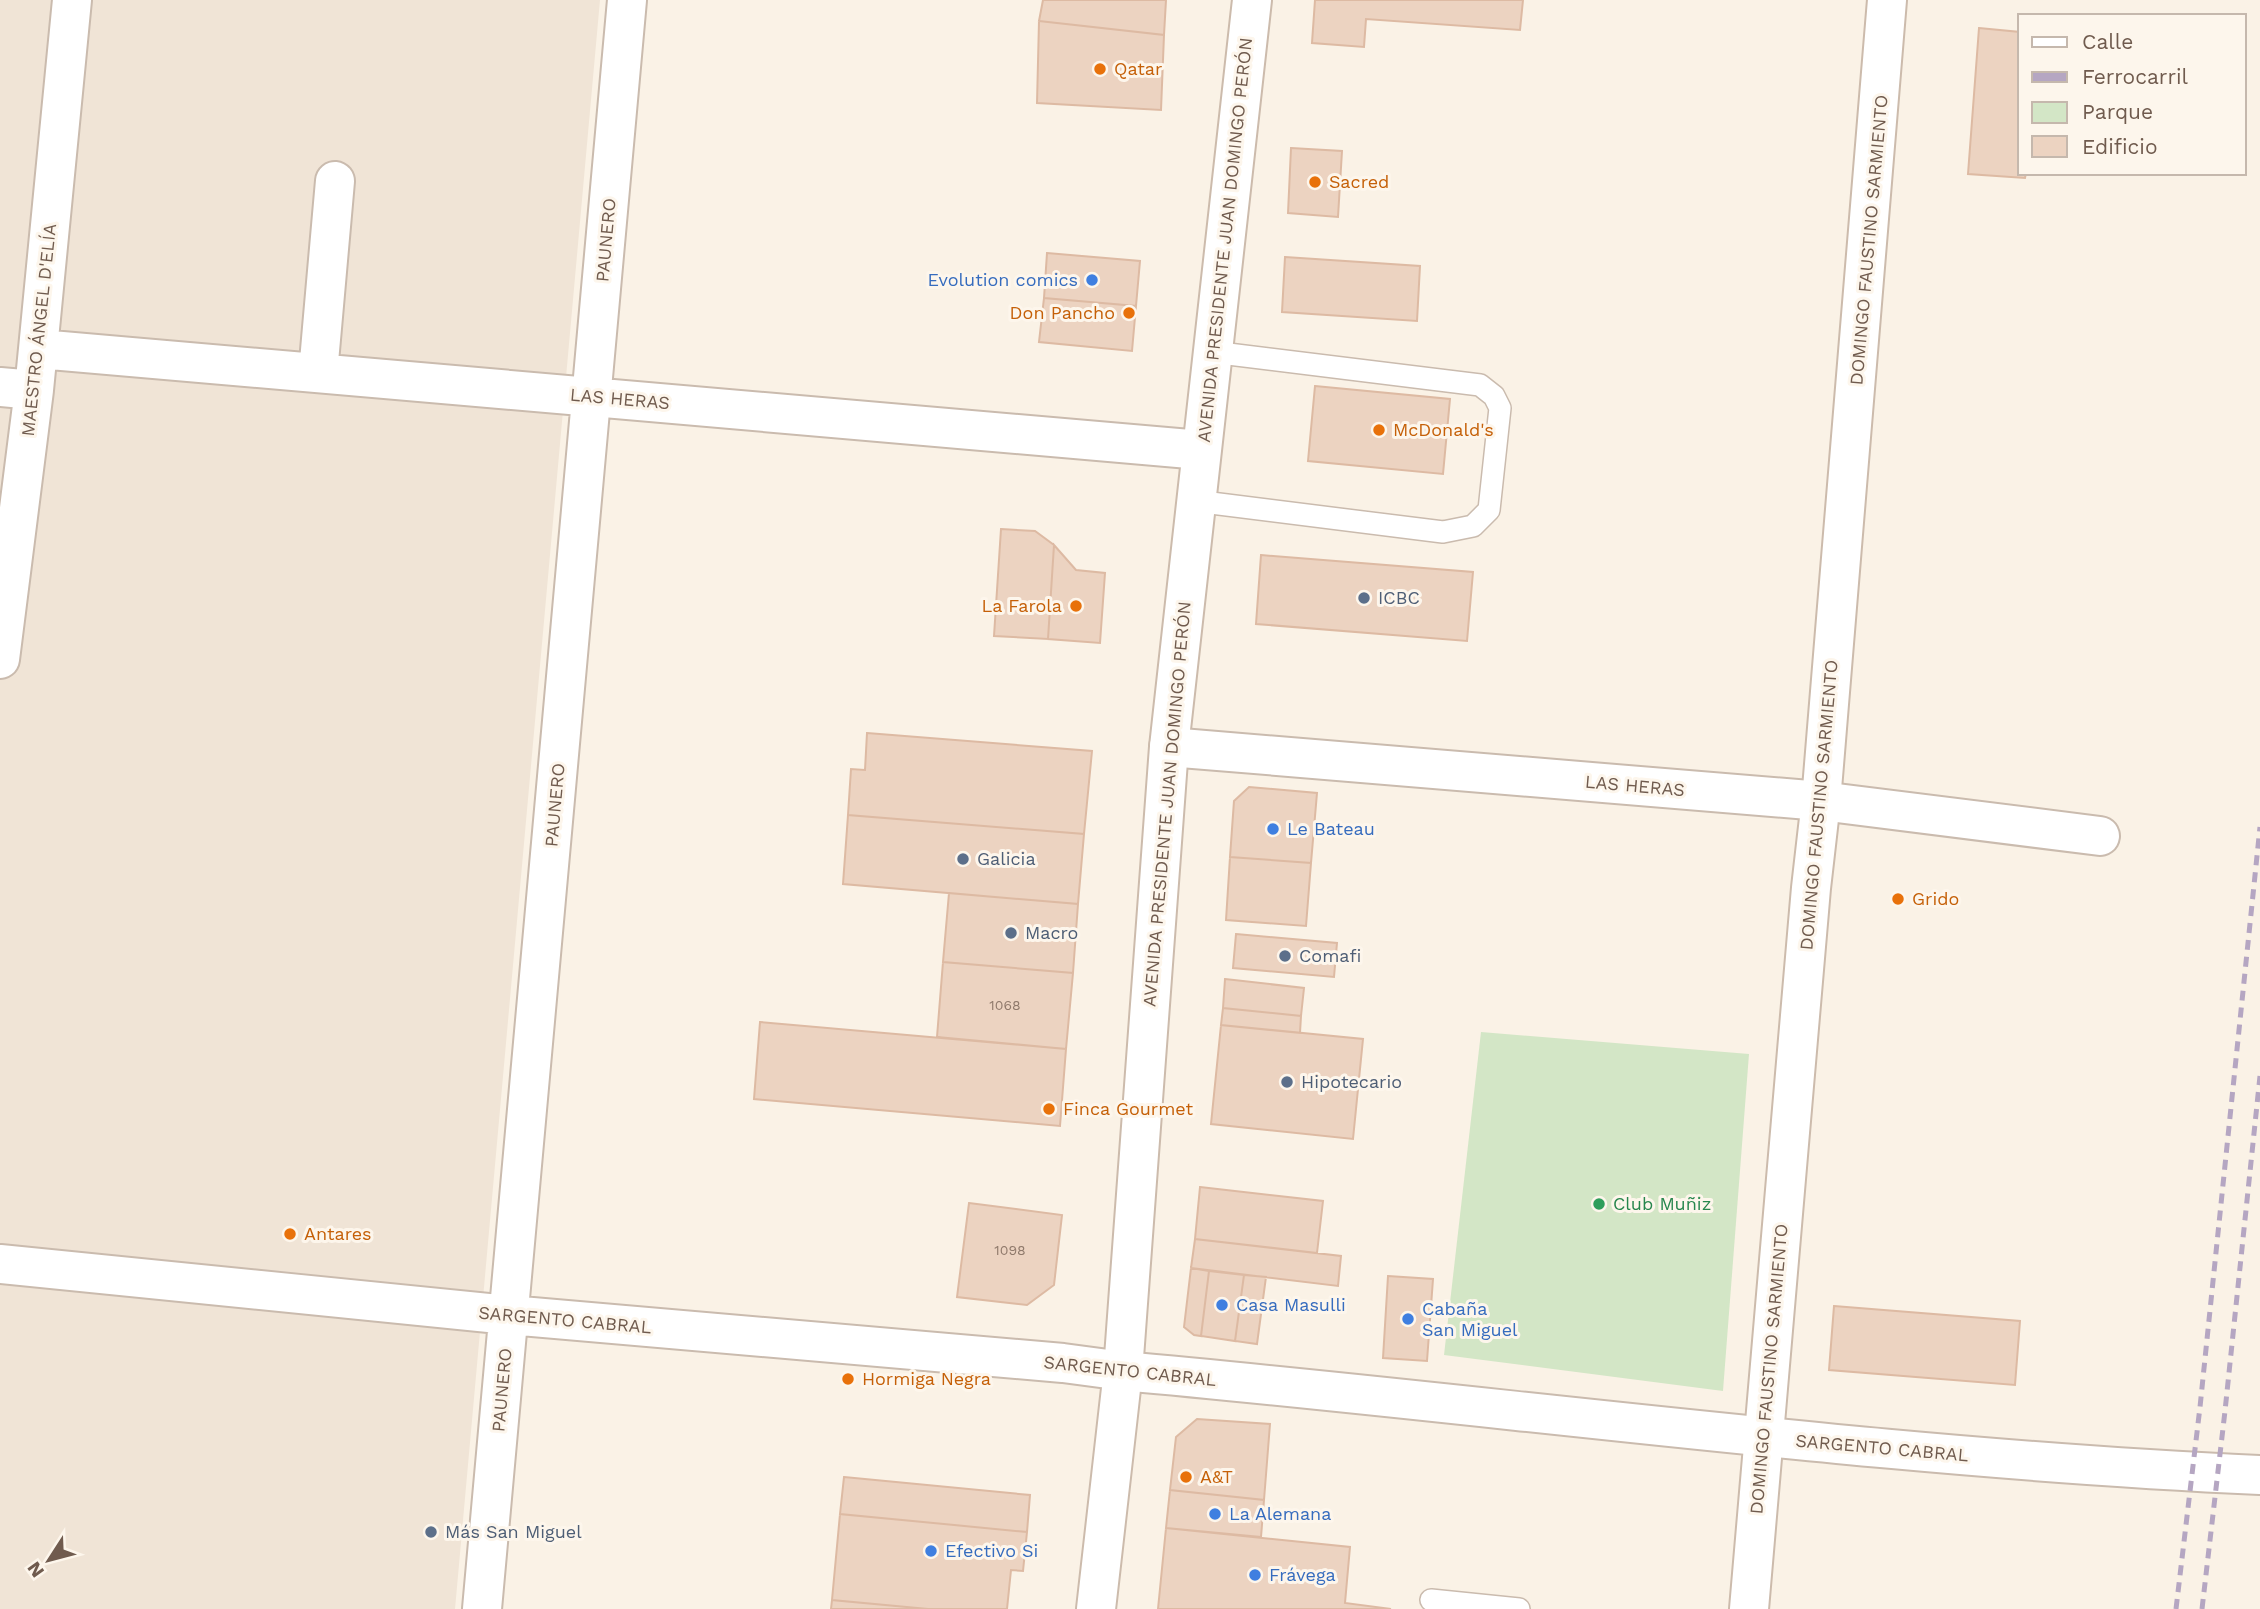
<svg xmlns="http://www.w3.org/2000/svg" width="2260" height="1609" font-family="'Work Sans',sans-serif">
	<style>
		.residential { fill: #f0e4d6 }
		.green { fill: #d3e6c6 }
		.building { fill: #ecd3c1; stroke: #ddbaa3; stroke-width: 2 }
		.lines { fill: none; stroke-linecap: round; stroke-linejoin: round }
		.service-casing { stroke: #cabbae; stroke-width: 24 }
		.minor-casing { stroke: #cabbae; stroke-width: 42 }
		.secondary-casing { stroke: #ccbbac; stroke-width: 42 }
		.service { stroke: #fff; stroke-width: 21 }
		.minor { stroke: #fff; stroke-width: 38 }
		.secondary { stroke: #fff; stroke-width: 38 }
		.rail { stroke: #b5a6c2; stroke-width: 5; stroke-dasharray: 10 7; stroke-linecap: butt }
		.food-dot { fill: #e8710a; stroke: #fdf6ec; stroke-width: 2.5 }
		.shop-dot { fill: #3f7fe0; stroke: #fdf6ec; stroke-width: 2.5 }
		.service-dot { fill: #5c6f8a; stroke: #fdf6ec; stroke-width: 2.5 }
		.leisure-dot { fill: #2e9e5b; stroke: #fdf6ec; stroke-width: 2.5 }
		.labels { text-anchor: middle; stroke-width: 6; stroke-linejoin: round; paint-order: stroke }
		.number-label { font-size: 14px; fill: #8f796b }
		.food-label { font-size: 18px; fill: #c56008; stroke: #fdf6ec; text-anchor: start }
		.street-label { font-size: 18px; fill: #705b4e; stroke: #fdf6ec }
		.shop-label { font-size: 18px; fill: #366cbe; stroke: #fdf6ec; text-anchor: start }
		.service-label { font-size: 18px; fill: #4e5e75; stroke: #fdf6ec; text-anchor: start }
		.leisure-label { font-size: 18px; fill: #27864d; stroke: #fdf6ec; text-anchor: start }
	</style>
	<rect width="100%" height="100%" fill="#faf2e6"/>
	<path class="residential" d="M0,0H600L455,1609H0Z"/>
	<path class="green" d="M1481,1032L1749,1054L1723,1391L1444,1355Z"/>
	<path class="building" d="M1043,0H1166L1164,35L1039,21Z
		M1315,0H1523L1520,30L1366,19L1364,47L1312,43Z
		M1039,21L1164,35L1161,110L1037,103Z
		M1979,28L2020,32V173H2026L2025,178L1968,174Z
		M1291,148L1342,151L1338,217L1288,213Z
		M1047,253L1140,261L1136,306L1044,298Z
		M1285,257L1420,266L1417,321L1282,312Z
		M1044,298L1136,306L1132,351L1039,342Z
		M1315,386L1450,399L1443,474L1308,461Z
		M1001,529L1035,531L1054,545L1048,639L994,636Z
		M1054,545L1076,570L1105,573L1100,643L1048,639Z
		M1261,555L1473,572L1467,641L1256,624Z
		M867,733L1092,751L1084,834L848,815L851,769L865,770Z
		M1249,787L1317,793L1311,863L1230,857L1234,801Z
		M848,815L1084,834L1078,904L843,884Z
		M1230,857L1311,863L1306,926L1226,920Z
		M949,893L1078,904L1073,973L943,962Z
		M1236,934L1337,943L1334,977L1233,968Z
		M943,962L1073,973L1066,1049L937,1037Z
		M1225,979L1304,988L1301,1016L1223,1008Z
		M1223,1008L1301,1016L1300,1033L1221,1025Z
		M760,1022L1066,1049L1060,1126L754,1099Z
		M1221,1025L1363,1039L1353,1139L1211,1124Z
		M1200,1187L1323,1201L1317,1253L1195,1239Z
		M969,1203L1062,1215L1054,1285L1027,1305L957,1297Z
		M1195,1239L1341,1256L1338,1286L1191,1268Z
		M1191,1268L1209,1271L1201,1336L1194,1335L1184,1327Z
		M1209,1271L1244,1275L1235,1341L1201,1336Z
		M1244,1275L1266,1277L1257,1344L1235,1341Z
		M1388,1276L1433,1279L1427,1361L1383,1358Z
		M1834,1306L2020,1321L2015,1385L1829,1370Z
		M1197,1419L1270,1424L1264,1500L1170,1490L1176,1437Z
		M844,1477L1030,1495L1027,1532L840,1514Z
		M1170,1490L1264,1500L1261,1537L1166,1528Z
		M840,1514L1027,1532L1023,1571L1011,1570L1007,1609H928L832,1600Z
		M1166,1528L1350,1547L1345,1603L1391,1609H1158Z
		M832,1600L928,1609H831Z"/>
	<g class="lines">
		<g class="service-casing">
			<path id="service" d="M1195,501L1443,532L1473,526L1489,510L1500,408L1494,396L1480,385L1212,352
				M1431,1600L1519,1609"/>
		</g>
		<g class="minor-casing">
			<path id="minor" d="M39,349L1201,450
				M318,373L335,181
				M0,387L34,390
				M0,659L34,390L72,0
				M1169,747L1821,801L2100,836
				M0,1264L509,1315L1063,1363L1123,1371C1502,1405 1880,1458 2260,1475
				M482,1609L627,0"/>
		</g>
		<g class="secondary-casing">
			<path id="secondary" d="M1096,1609L1123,1371L1169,747L1252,0
				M1749,1609L1811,888L1821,801L1887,0"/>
		</g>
		<use href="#service" class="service"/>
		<use href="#minor" class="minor"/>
		<use href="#secondary" class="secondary"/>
		<path class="rail" d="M2176,1609L2200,1407L2260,827
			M2202,1609L2225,1411L2260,1076"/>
	</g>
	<g class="food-dot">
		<circle cx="1100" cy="69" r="7"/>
		<circle cx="1315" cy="182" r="7"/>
		<circle cx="1129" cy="313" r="7"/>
		<circle cx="1379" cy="430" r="7"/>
		<circle cx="1076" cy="606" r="7"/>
		<circle cx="1898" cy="899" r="7"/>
		<circle cx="1049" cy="1109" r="7"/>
		<circle cx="290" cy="1234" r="7"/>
		<circle cx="848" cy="1379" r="7"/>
		<circle cx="1186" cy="1477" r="7"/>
	</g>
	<g class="shop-dot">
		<circle cx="1092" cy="280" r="7"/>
		<circle cx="1273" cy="829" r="7"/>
		<circle cx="1222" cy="1305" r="7"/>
		<circle cx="1408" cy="1319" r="7"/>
		<circle cx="1215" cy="1514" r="7"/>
		<circle cx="931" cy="1551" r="7"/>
		<circle cx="1255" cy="1575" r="7"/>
	</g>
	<g class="service-dot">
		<circle cx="1364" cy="598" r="7"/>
		<circle cx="963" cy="859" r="7"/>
		<circle cx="1011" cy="933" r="7"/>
		<circle cx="1285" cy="956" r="7"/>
		<circle cx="1287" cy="1082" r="7"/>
		<circle cx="431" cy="1532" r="7"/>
	</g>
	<circle class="leisure-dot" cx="1599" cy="1204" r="7"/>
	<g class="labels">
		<g class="number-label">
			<text x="1005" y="1010">1068</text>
			<text x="1010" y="1255">1098</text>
		</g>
		<g class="food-label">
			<text x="1114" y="75">Qatar</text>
			<text x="1329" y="188">Sacred</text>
			<text x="1115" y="319" text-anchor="end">Don Pancho</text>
			<text x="1393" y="436">McDonald's</text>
			<text x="1062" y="612" text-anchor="end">La Farola</text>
			<text x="1912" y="905">Grido</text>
			<text x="1063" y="1115">Finca Gourmet</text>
			<text x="304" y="1240">Antares</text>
			<text x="862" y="1385">Hormiga Negra</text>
			<text x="1200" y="1483">A&amp;T</text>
		</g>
		<g class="street-label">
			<text transform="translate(606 240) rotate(-85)" y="6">PAUNERO</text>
			<text transform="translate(1225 240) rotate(-84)" y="6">AVENIDA PRESIDENTE JUAN DOMINGO PERÓN</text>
			<text transform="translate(1869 240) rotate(-85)" y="6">DOMINGO FAUSTINO SARMIENTO</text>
			<text transform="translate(39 330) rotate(-84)" y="6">MAESTRO ÁNGEL D'ELÍA</text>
			<text transform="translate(620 399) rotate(5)" y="6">LAS HERAS</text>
			<text transform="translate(1635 786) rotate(5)" y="6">LAS HERAS</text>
			<text transform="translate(1167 804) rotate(-85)" y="6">AVENIDA PRESIDENTE JUAN DOMINGO PERÓN</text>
			<text transform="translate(555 805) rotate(-85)" y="6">PAUNERO</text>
			<text transform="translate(1819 805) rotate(-85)" y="6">DOMINGO FAUSTINO SARMIENTO</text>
			<text transform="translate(565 1320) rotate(5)" y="6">SARGENTO CABRAL</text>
			<text transform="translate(1769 1369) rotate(-85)" y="6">DOMINGO FAUSTINO SARMIENTO</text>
			<text transform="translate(1130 1371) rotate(6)" y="6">SARGENTO CABRAL</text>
			<text transform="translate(502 1390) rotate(-85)" y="6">PAUNERO</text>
			<text transform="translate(1882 1448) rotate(5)" y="6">SARGENTO CABRAL</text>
		</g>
		<g class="shop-label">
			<text x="1078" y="286" text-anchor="end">Evolution comics</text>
			<text x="1287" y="835">Le Bateau</text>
			<text x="1236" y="1311">Casa Masulli</text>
			<text x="1422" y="1315">Cabaña<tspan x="1422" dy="21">San Miguel</tspan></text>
			<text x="1229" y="1520">La Alemana</text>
			<text x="945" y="1557">Efectivo Si</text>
			<text x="1269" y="1581">Frávega</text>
		</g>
		<g class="service-label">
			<text x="1378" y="604">ICBC</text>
			<text x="977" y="865">Galicia</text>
			<text x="1025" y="939">Macro</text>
			<text x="1299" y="962">Comafi</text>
			<text x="1301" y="1088">Hipotecario</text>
			<text x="445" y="1538">Más San Miguel</text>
		</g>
		<g class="leisure-label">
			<text x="1613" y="1210">Club Muñiz</text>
		</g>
	</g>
	<rect x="2018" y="14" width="228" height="161" fill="#fdf6ec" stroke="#c5b8ad" stroke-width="2"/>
	<rect x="2032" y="37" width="35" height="10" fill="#ffffff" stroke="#c5b8ad" stroke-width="2"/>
	<text x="2082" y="49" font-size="21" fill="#705b4e">Calle</text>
	<rect x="2032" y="72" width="35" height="10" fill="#b5a6c2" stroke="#c5b8ad" stroke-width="2"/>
	<text x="2082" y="84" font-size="21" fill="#705b4e">Ferrocarril</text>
	<rect x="2032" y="102" width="35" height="21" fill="#d3e6c6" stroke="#c5b8ad" stroke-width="2"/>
	<text x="2082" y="119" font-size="21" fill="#705b4e">Parque</text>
	<rect x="2032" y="136" width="35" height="21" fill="#ecd3c1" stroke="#c5b8ad" stroke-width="2"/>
	<text x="2082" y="154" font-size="21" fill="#705b4e">Edificio</text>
	<g transform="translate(49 1560) rotate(234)" stroke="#fdf6ec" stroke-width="5" paint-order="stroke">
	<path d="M0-5L12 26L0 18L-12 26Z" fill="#705b4e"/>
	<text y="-10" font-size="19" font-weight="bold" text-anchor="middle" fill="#705b4e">N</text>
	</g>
</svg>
